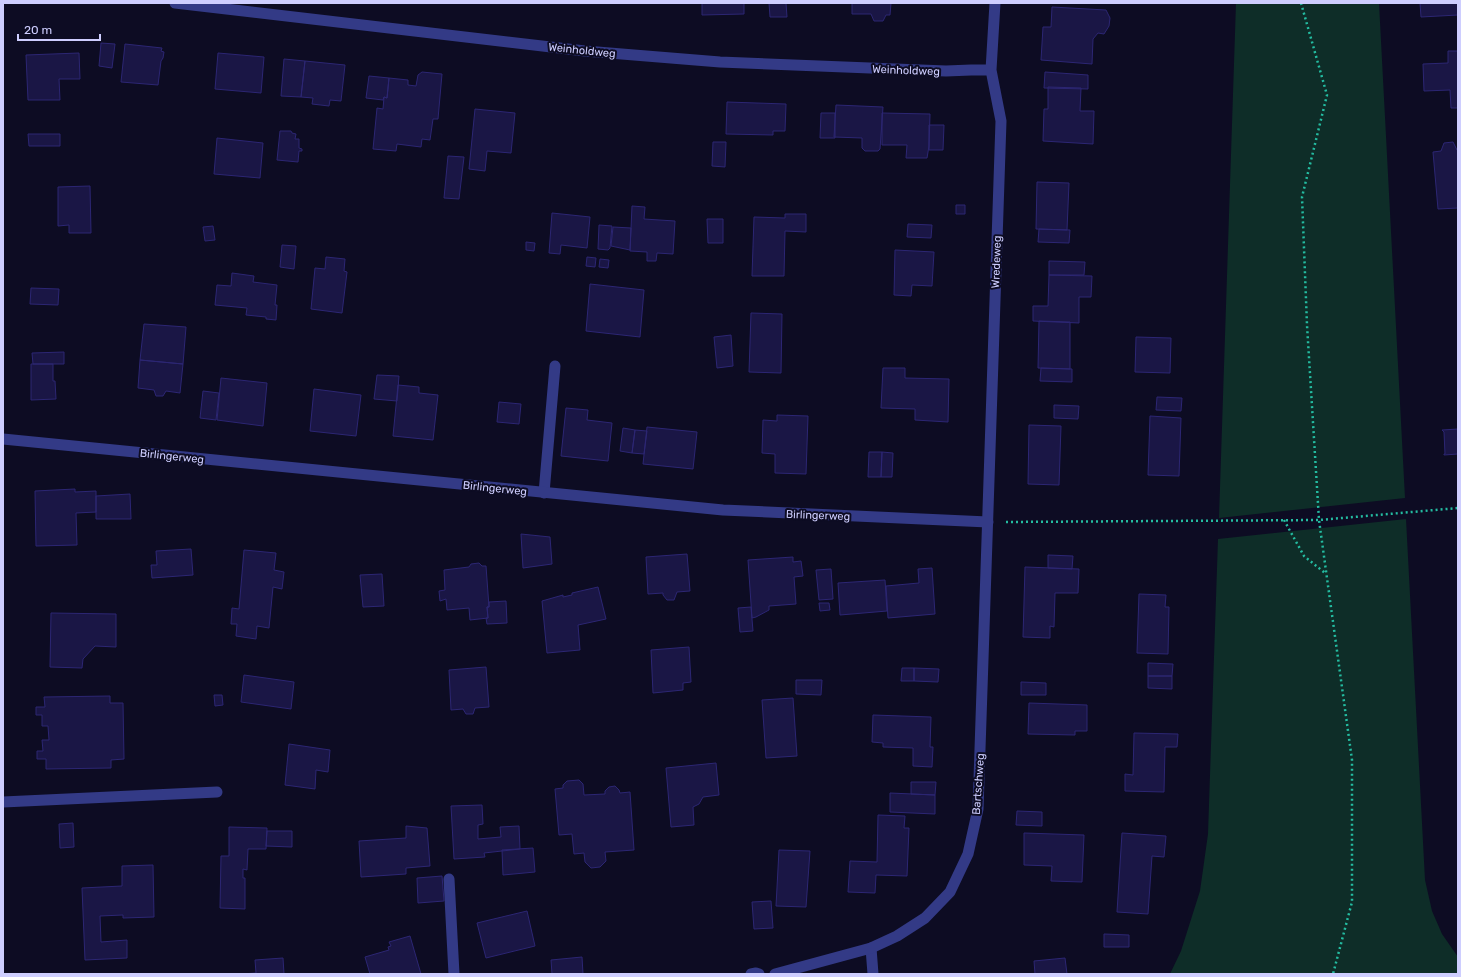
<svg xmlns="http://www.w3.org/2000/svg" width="1461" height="977" font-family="Rubik,sans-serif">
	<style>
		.green { fill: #0e2d28 }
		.building { fill: #1a1645; stroke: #2c2673 }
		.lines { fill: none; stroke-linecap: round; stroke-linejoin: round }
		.path { stroke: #24bca1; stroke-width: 2.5; stroke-dasharray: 2 3; stroke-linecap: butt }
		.service { stroke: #333a86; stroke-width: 11 }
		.minor { stroke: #333a86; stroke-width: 11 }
		.labels { text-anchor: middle; stroke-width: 4; stroke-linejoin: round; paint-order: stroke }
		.street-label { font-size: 11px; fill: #ceceff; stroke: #0d0c23 }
	</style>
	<rect width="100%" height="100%" fill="#0d0c23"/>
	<path class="green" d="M1236,3H1379L1405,498L1219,518Z
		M1406,519L1425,880L1432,911L1442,934L1458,957V974H1170L1181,951L1200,891L1208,834L1218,539Z"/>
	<path class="building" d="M702,3H744V14L702,15Z
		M769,3H786L787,17H770Z
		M852,3H891L890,15H886L883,21H874L871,14H852Z
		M1420,3H1458V15L1421,17Z
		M1052,7L1106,10L1110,18L1109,26L1104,34L1098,33L1093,39L1092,64L1041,60L1043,27H1051Z
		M101,43L115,44L112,68L99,66Z
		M125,44L162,48L161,51L164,52L163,58L161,61L158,85L121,82Z
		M1448,51H1458V108H1451L1450,90L1424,91L1423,64L1448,63Z
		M79,53L80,79H59L60,100H28L26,55Z
		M218,53L264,57L261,93L215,89Z
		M284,59L305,61L301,97L281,96Z
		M305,61L345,65L341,101L330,100L329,106L312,104L313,98L301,97Z
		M422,72L442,74L438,119H433L430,140L422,139L421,147L397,144L396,151L373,149L377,108L383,109L384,97L387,98L389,78L408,80V85L416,86L418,75Z
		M1045,72L1088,75V89L1044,88Z
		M369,76L389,78L387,98L384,97L383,100L366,98Z
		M1048,87L1081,88L1080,111H1094L1093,144L1043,141L1044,109H1048Z
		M727,102L786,104L785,131H773V135L726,134Z
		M836,105L883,107L880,149L878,151H865L862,148V138L834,137Z
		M475,109L515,113L511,153L487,151L485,171L469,169Z
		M821,113H835V138H820Z
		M882,113L930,114L929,146L927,158H906L907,145H882Z
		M929,125H944L943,150H929Z
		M280,131H291L292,133L296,134L295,139H299V148L302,149V151H299L298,162L277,160Z
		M28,134H60V146H29Z
		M217,138L263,143L260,178L214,174Z
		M713,142H726L725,167L712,166Z
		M1453,142L1457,150H1458V208L1438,209L1433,152L1441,151L1444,143Z
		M448,156L464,157L459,199L444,198Z
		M1037,182L1069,183L1067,230L1036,229Z
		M90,186L91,233H69V225L58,226V187Z
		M956,205H965V214H956Z
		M632,206L645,207L644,219L675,221L673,254L657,253L656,261H647V252L630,251Z
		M552,213L590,217L587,248L561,245L560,254L549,253Z
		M785,214H806V232L785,231L784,276H752L754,217L785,218Z
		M707,219H723V243H708Z
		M908,224L932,225L931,238L907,237Z
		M599,225L612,226L610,248L608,250L598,249Z
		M213,226L215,240L205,241L203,227Z
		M613,227L631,228L630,250L611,246Z
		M1039,229L1070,230L1069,243L1038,242Z
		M526,242L535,243L534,251L526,250Z
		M282,245L296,246L294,269L280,267Z
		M895,250L934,252L932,286L912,285L911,296L894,295Z
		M326,257L345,259L344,271L347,272L342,313L311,309L315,268L325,269Z
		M587,257L596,258L595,267L586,266Z
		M600,259L609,260L608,268L599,267Z
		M1049,261L1085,262L1084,275H1049Z
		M232,273L254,276L253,282L277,285L275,305H277L276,320L266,319V317L246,315L247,308L215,305L217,285L231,286Z
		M1049,275L1092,276L1091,297H1079V323L1033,321V306H1048Z
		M590,284L644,290L640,337L586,331Z
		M31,288L59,289L58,305L30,304Z
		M751,313L782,314L781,373L749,372Z
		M1039,321L1070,322V369L1038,368Z
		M144,324L186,327L183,364L140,360Z
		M731,335L733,366L717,368L714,337Z
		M1136,337L1171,338L1170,373L1135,372Z
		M64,352V364H33L32,353Z
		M140,360L183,364L180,393L166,391L163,396H156L154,390L138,388Z
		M31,364H53V381H55L56,399L31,400Z
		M883,368H905V378L949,379L948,422L915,420V409L881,408Z
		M1041,368L1072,369V382L1040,381Z
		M377,375L399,376L397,401L374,399Z
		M221,378L267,383L263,426L217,420Z
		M398,385L419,387V393L438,395L433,440L393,436Z
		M314,389L361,395L356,436L310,431Z
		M203,391L219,393L216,420L200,418Z
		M1157,397L1182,398L1181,411L1156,410Z
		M499,402L521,404L519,424L497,422Z
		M1054,405L1079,406L1078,419L1054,418Z
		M566,408L588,410L587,420L612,423L608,461L561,456Z
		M777,415L808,416L806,474L775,473V454L762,453L763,420L777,421Z
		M1150,416L1181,418L1179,476L1148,475Z
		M1029,425L1061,426L1059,485L1028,484Z
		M647,427L697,432L693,469L643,464Z
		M623,428L635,430L632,453L620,451Z
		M1458,429V454L1444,455V454H1445L1444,432L1442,430Z
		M635,430L647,431L644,454L632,453Z
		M869,452H882L881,477H868Z
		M882,452L893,453L892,477H881Z
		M75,489V492L96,491V512L76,513L77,545L36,546L35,491Z
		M130,494L131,519H96V496Z
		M521,534L550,537L552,564L523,568Z
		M191,549L193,575L152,578L151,565H157L156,551Z
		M244,550L276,553L274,570L284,572L282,589L273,587L269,628L257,626L256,639L236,636L237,624H231L232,608L239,609Z
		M687,554L690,591L677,592L674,600H667L663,595V593L648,594L646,557Z
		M1048,555L1073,556L1072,569L1048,568Z
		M793,557V562L801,561L803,576L794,577L796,604L769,606V610L756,617L752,618L748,560Z
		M479,563L482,566H486L489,607H487L488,618L470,620L469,608L447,610L446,599L440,601L439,591L445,590L444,570L469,567L471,564Z
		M1025,567L1079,569L1078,593H1055L1054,627L1050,626V638L1023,637Z
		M932,568L935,614L888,618L886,586L919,583L918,569Z
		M831,569L833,599L819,600L816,570Z
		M382,574L384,606L363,607L360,575Z
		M885,580L887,611L840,615L838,583Z
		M598,587L606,619L578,625L580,650L547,653L542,601L563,595V597L572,595V593Z
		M1139,594L1166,595L1165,607H1169L1168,654L1137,653Z
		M506,601L507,623L487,624L486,618H488L487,607H489V602Z
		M819,603H829L830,610L820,611Z
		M751,607L753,631L740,632L738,608Z
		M51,613L116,614V647L95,646L83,659L82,668L50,667Z
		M689,647L691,682L683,683V690L653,693L651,650Z
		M1148,663L1173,664L1172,676H1148Z
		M486,667L489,707L475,708L473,714H466L463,709L451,710L449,670Z
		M902,668H914V681H901Z
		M914,668L939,669L938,682L914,681Z
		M244,675L294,682L291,709L241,702Z
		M1148,676H1172V689L1148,688Z
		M796,680H822L821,695L796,694Z
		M1021,682L1046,683V695H1021Z
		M214,695H222L223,705L215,706Z
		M110,696V703H123L124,759L111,760V768L46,769V759H37V751H43L42,740H49L48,726H42V715H36V707H45L44,697Z
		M793,698L797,756L766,758L762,700Z
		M1029,703L1087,705V731H1075V735L1028,734Z
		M873,715L931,717L930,747H933L932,767L913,766V748L883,747V743L872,742Z
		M1134,733L1178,734L1177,747H1165L1164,792L1125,791V774L1133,775Z
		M289,744L330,750L328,772L316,770L315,789L285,785Z
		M716,763L719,795L703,797L699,804L693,807L694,825L671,827L666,768Z
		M579,780L583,784L584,795L605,794V791L609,787L615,786L619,790L620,793L630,792L634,850L605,852L606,861L600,867L591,868L585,862L584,853L574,854L572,834L559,835L555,789L563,788V785L567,781Z
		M911,782H936L935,795L911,794Z
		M890,793L935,795V814L890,812Z
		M482,805L483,824L478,825V839L501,837L500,827L519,826L520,849L484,853L485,857L454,859L451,806Z
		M1017,811L1042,812V826L1016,825Z
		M878,815L905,816L904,828H909L907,876L876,875L875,893L848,892L850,861L877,862Z
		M73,823L74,847L60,848L59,824Z
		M406,826L427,828L430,866L406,868V874L361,877L359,841L406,838Z
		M229,827L267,828L266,849H248L247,870L243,869V878H245V909L220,908L221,856H229Z
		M267,831H292V847L266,846Z
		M1024,833L1084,835L1082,882L1051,881L1052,866L1024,865Z
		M1122,833L1166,836L1164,857L1152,856L1148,914L1117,912Z
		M533,848L535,872L503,875L502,850Z
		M779,850L810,851L806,907L776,906Z
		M153,865L154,917L123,918V915L100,916L101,942L127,940V958L85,960L82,888L122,886V866Z
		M442,876L444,901L418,903L417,878Z
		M771,901L773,928L754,929L752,902Z
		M527,911L535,946L486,958L477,923Z
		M1104,934L1129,935V947H1104Z
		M410,936L421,974H370L365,957L389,950L388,947L391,946L389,942Z
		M582,957L583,974H552L551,960Z
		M283,958L284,974H241L256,973L255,960Z
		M1065,958L1067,974H1035L1034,961Z"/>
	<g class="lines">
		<path class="path" d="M1301,3L1327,95L1302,197L1307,325L1319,520L1352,760V902L1333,974
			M1284,520L1304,556L1325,573
			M1006,522L1319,520L1458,508"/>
		<path class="service" d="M544,493L555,366
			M3,802L217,792
			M449,879L454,974
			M871,948L873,974"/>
		<path class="minor" d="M175,3L585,51L720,62L946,71L971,70H991
			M3,439L723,510L988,522
			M751,974L756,973L759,974
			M775,974L871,948L897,936L925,918L950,892L968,854L978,809L1001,121L991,70L995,3"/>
	</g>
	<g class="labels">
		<g class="street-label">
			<text transform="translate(582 50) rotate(6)" y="4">Weinholdweg</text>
			<text transform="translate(906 70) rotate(2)" y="4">Weinholdweg</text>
			<text transform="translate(996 262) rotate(-88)" y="4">Wredeweg</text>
			<text transform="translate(172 456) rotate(6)" y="4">Birlingerweg</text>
			<text transform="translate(495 488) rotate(6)" y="4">Birlingerweg</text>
			<text transform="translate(818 515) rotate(2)" y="4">Birlingerweg</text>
			<text transform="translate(978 784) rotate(-86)" y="4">Bartschweg</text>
		</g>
	</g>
	<rect width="1461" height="977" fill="none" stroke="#ceceff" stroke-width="8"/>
	<path d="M18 34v6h82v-6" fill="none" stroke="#ceceff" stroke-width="2"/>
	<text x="24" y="34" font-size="12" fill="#ceceff" stroke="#0d0c23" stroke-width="3" paint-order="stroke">20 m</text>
</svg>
